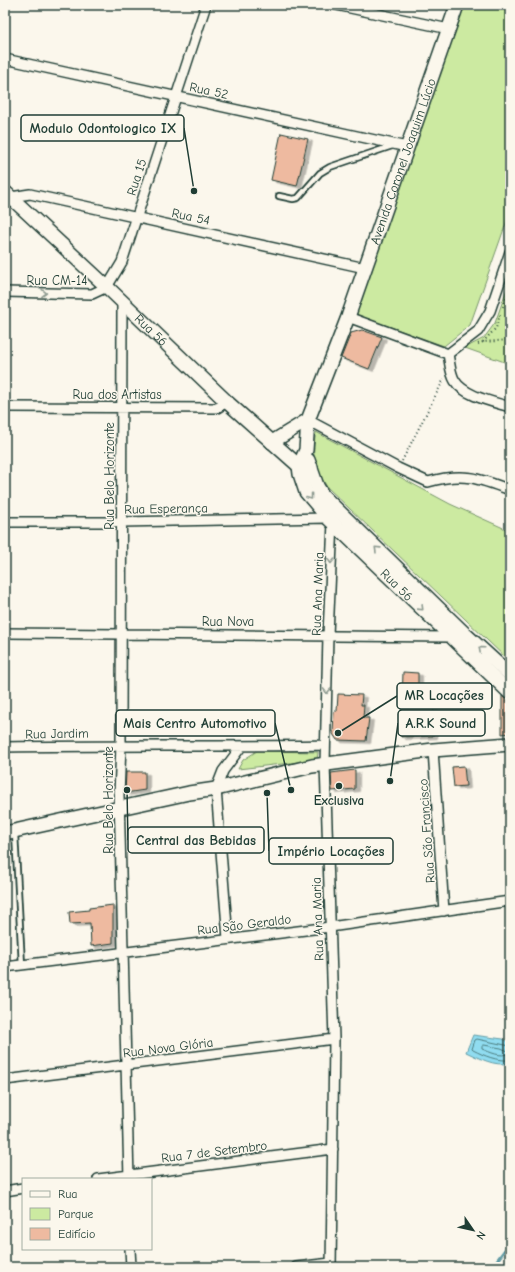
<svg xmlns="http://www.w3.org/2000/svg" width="515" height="1272" font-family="'Comic Neue',sans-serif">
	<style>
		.green { fill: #cceaa1; stroke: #76946a }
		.water { fill: #90dcf0; stroke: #639ca5 }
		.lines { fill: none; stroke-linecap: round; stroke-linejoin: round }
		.shore { stroke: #4c7d7f; stroke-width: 1 }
		.stream { stroke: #639ca5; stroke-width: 3 }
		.building { fill: #eebaa0; stroke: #1f3d34; filter: url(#shadow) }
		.lane-casing { stroke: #1f3d34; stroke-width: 8 }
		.street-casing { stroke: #1f3d34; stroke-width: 12 }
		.secondary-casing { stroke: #1f3d34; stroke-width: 16 }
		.path { stroke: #1f3d34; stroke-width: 2; stroke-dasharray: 1 3; stroke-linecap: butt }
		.lane { stroke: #fbf7ec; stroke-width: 4.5 }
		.street { stroke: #fbf7ec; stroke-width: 9 }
		.secondary { stroke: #fbf7ec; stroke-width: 13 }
		.oneway { stroke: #8d9a90 }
		.poi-dot { fill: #1f3d34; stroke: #fbf7ec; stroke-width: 1.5 }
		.labels { text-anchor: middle; stroke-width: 3; stroke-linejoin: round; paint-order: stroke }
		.street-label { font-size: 13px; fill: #1f3d34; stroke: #fbf7ec }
		.poi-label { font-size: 13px; font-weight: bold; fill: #1f3d34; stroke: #fbf7ec }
		.leader { fill: none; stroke: #1f3d34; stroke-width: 1.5 }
		.callout-dot { fill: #1f3d34; stroke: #fbf7ec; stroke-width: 1.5 }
		.callout { fill: #fbf7ec; stroke: #1f3d34; stroke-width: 1.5 }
		.callout-label { font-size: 14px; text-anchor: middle; font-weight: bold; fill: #1f3d34 }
	</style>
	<defs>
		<filter id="shadow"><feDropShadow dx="4.5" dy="2.5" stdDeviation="0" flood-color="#0004"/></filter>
	</defs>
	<rect width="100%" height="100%" fill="#fbf7ec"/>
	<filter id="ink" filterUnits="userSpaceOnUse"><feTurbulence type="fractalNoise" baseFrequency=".025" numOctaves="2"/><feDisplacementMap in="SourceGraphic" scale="8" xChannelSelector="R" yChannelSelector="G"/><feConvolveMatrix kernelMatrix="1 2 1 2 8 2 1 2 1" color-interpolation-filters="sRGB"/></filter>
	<g filter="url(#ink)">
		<path class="green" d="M461,5H510V212L470,325L444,346L351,313Z
			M510,280V364L465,348L484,338L495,323Z
			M316,432L450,504L510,531V662L327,487C314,465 311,458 316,432Z
			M257,751L318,752L317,760L238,769L243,760Z"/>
		<path class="water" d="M473,1035L503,1039L509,1042V1063C495,1067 479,1058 466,1052Z"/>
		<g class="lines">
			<path class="shore" d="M484,1045L501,1048L508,1051L509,1053C501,1058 490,1052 482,1049V1047Z
				M510,1046L477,1039L475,1040L472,1049L473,1050C485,1056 496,1061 510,1060"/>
			<path class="stream" d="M492,1267L510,1243"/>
		</g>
		<path class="building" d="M281,133L308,139L297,186L271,180Z
			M362,330L382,337L369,369L341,358L351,333Z
			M403,672L418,673V693L434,694L433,736L401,737Z
			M338,694L362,695L361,705H364L363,718H369L366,741L337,740L333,734L334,711H337Z
			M502,696L510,702V733L502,734Z
			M464,766L466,786L454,787L452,767Z
			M355,770V789L332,791L331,773Z
			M126,772H145V790L125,793Z
			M113,905V943L91,946L90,923L70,924L69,912L89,910V908Z"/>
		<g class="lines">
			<g class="lane-casing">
				<path id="lane" d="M279,196L293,199L298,198L320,173L330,167L392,146
					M15,833L22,965"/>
			</g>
			<g class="street-casing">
				<path id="street" d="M336,5L449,29
					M5,59L407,147
					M11,197L30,194L365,268
					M5,292L92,294L107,287L122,262L206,5
					M122,301L121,745L119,795L129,1179
					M348,317L448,354C450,363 450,373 455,381C464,396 494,402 510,407
					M448,354L478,331L490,311L510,252
					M5,407L217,408L227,402
					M308,420L398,468L428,482C462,472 479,478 510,490
					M5,522H122L328,518
					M5,633L450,637
					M5,747C112,745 219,747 325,745
					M433,750L444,911
					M228,939L216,789L223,771L241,747
					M5,967L330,927L510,901
					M5,1080L334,1039
					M98,1179L333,1149
					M5,1191L23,1188
					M130,1249L131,1267
					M296,1267L331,1263
					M331,1267L334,1039L325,764L328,635L333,522"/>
			</g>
			<g class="secondary-casing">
				<g id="secondary">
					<path id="s1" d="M5,192L107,287L227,402L299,466L311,467"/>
					<path d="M272,442L308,420"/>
					<path d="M308,460L317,486L323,496L465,634L510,675"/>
					<path id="s2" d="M299,466L306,450L308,420L348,317L457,5"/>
					<path id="s3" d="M299,466L300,474L306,492L328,518L510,693"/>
					<path d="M5,833L189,793L216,789L312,766L433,750L510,744"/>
				</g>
			</g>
			<path class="path" d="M503,307L510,287
				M483,342L496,328L500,315
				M478,344L483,342L510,340
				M402,461L444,379"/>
			<use href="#lane" class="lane"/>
			<use href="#street" class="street"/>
			<use href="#secondary" class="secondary"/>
		</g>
		<defs><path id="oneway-chevron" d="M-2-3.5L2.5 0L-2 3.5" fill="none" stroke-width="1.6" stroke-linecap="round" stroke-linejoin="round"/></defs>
		<g class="oneway">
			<use href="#oneway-chevron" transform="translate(44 293) rotate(1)"/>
			<use href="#oneway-chevron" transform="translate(310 497) rotate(53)"/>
			<use href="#oneway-chevron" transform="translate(377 549) rotate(-136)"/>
			<use href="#oneway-chevron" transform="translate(331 561) rotate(92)"/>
			<use href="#oneway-chevron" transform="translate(421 608) rotate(44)"/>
			<use href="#oneway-chevron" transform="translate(481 649) rotate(-138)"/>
			<use href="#oneway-chevron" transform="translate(327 691) rotate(91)"/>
		</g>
	</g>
	<circle class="poi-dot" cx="339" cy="786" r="4"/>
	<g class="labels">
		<g class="street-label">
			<text transform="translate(209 90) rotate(12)" y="5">Rua 52</text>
			<text dy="5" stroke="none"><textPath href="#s2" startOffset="323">Avenida Coronel Joaquim Lúcio</textPath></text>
			<text transform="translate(136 177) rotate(-72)" y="5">Rua 15</text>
			<text transform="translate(191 216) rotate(12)" y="5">Rua 54</text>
			<text x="57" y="285">Rua CM-14</text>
			<text dy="5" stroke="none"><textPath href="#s1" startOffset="201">Rua 56</textPath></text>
			<text x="117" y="399">Rua dos Artistas</text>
			<text transform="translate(109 476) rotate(-90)" y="5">Rua Belo Horizonte</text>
			<text transform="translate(166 508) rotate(-1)" y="5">Rua Esperança</text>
			<text dy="5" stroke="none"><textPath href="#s3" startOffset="157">Rua 56</textPath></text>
			<text transform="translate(317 594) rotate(-88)" y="5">Rua Ana Maria</text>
			<text x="228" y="626">Rua Nova</text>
			<text transform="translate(57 733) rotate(-1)" y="5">Rua Jardim</text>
			<text transform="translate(108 800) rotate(-90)" y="5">Rua Belo Horizonte</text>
			<text transform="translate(426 831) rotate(-94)" y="5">Rua São Francisco</text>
			<text transform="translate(317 919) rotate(-92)" y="5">Rua Ana Maria</text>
			<text transform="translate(244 924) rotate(-7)" y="5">Rua São Geraldo</text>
			<text transform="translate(168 1047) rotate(-7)" y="5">Rua Nova Glória</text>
			<text transform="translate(214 1151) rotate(-7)" y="5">Rua 7 de Setembro</text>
		</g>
		<g class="poi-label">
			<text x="339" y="805">Exclusiva</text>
		</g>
	</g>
	<path class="leader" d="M194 191L184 128M338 733L397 696M291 790L275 723M390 781L398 723M127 790L128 840M267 793L269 851"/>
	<g class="callout-dot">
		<circle cx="194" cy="191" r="4"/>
		<circle cx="338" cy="733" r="4"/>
		<circle cx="291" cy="790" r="4"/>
		<circle cx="390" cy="781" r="4"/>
		<circle cx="127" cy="790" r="4"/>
		<circle cx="267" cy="793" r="4"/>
	</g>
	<g class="callout">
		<rect x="21" y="115" width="163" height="26" rx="4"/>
		<rect x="397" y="683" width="95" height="26" rx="4"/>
		<rect x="116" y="710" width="159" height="26" rx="4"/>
		<rect x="398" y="710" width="87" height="26" rx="4"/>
		<rect x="128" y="827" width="136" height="26" rx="4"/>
		<rect x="269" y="838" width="124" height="26" rx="4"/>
	</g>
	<g class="callout-label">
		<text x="103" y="133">Modulo Odontologico IX</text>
		<text x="444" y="700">MR Locações</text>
		<text x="195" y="728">Mais Centro Automotivo</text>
		<text x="441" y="728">A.R.K Sound</text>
		<text x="196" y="845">Central das Bebidas</text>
		<text x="331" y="856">Império Locações</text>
	</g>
	<rect width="515" height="1272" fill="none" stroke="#fbf7ec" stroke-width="20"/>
	<rect x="10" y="10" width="495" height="1252" fill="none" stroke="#1f3d34" stroke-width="1.5" filter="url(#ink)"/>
	<rect x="22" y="1178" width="130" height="72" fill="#fbf7ec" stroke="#a3ada2"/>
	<rect x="30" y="1191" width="20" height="6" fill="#fbf7ec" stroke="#a3ada2"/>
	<text x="58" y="1198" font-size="12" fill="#1f3d34">Rua</text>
	<rect x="30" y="1208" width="20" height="12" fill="#cceaa1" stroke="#a3ada2"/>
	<text x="58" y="1218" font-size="12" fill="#1f3d34">Parque</text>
	<rect x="30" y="1228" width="20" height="12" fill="#eebaa0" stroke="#a3ada2"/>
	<text x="58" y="1238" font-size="12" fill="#1f3d34">Edifício</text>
	<g transform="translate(473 1230) rotate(124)" stroke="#fbf7ec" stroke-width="3" paint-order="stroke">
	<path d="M0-3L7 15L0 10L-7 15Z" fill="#1f3d34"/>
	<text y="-6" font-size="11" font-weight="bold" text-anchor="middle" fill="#1f3d34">N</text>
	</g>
</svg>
